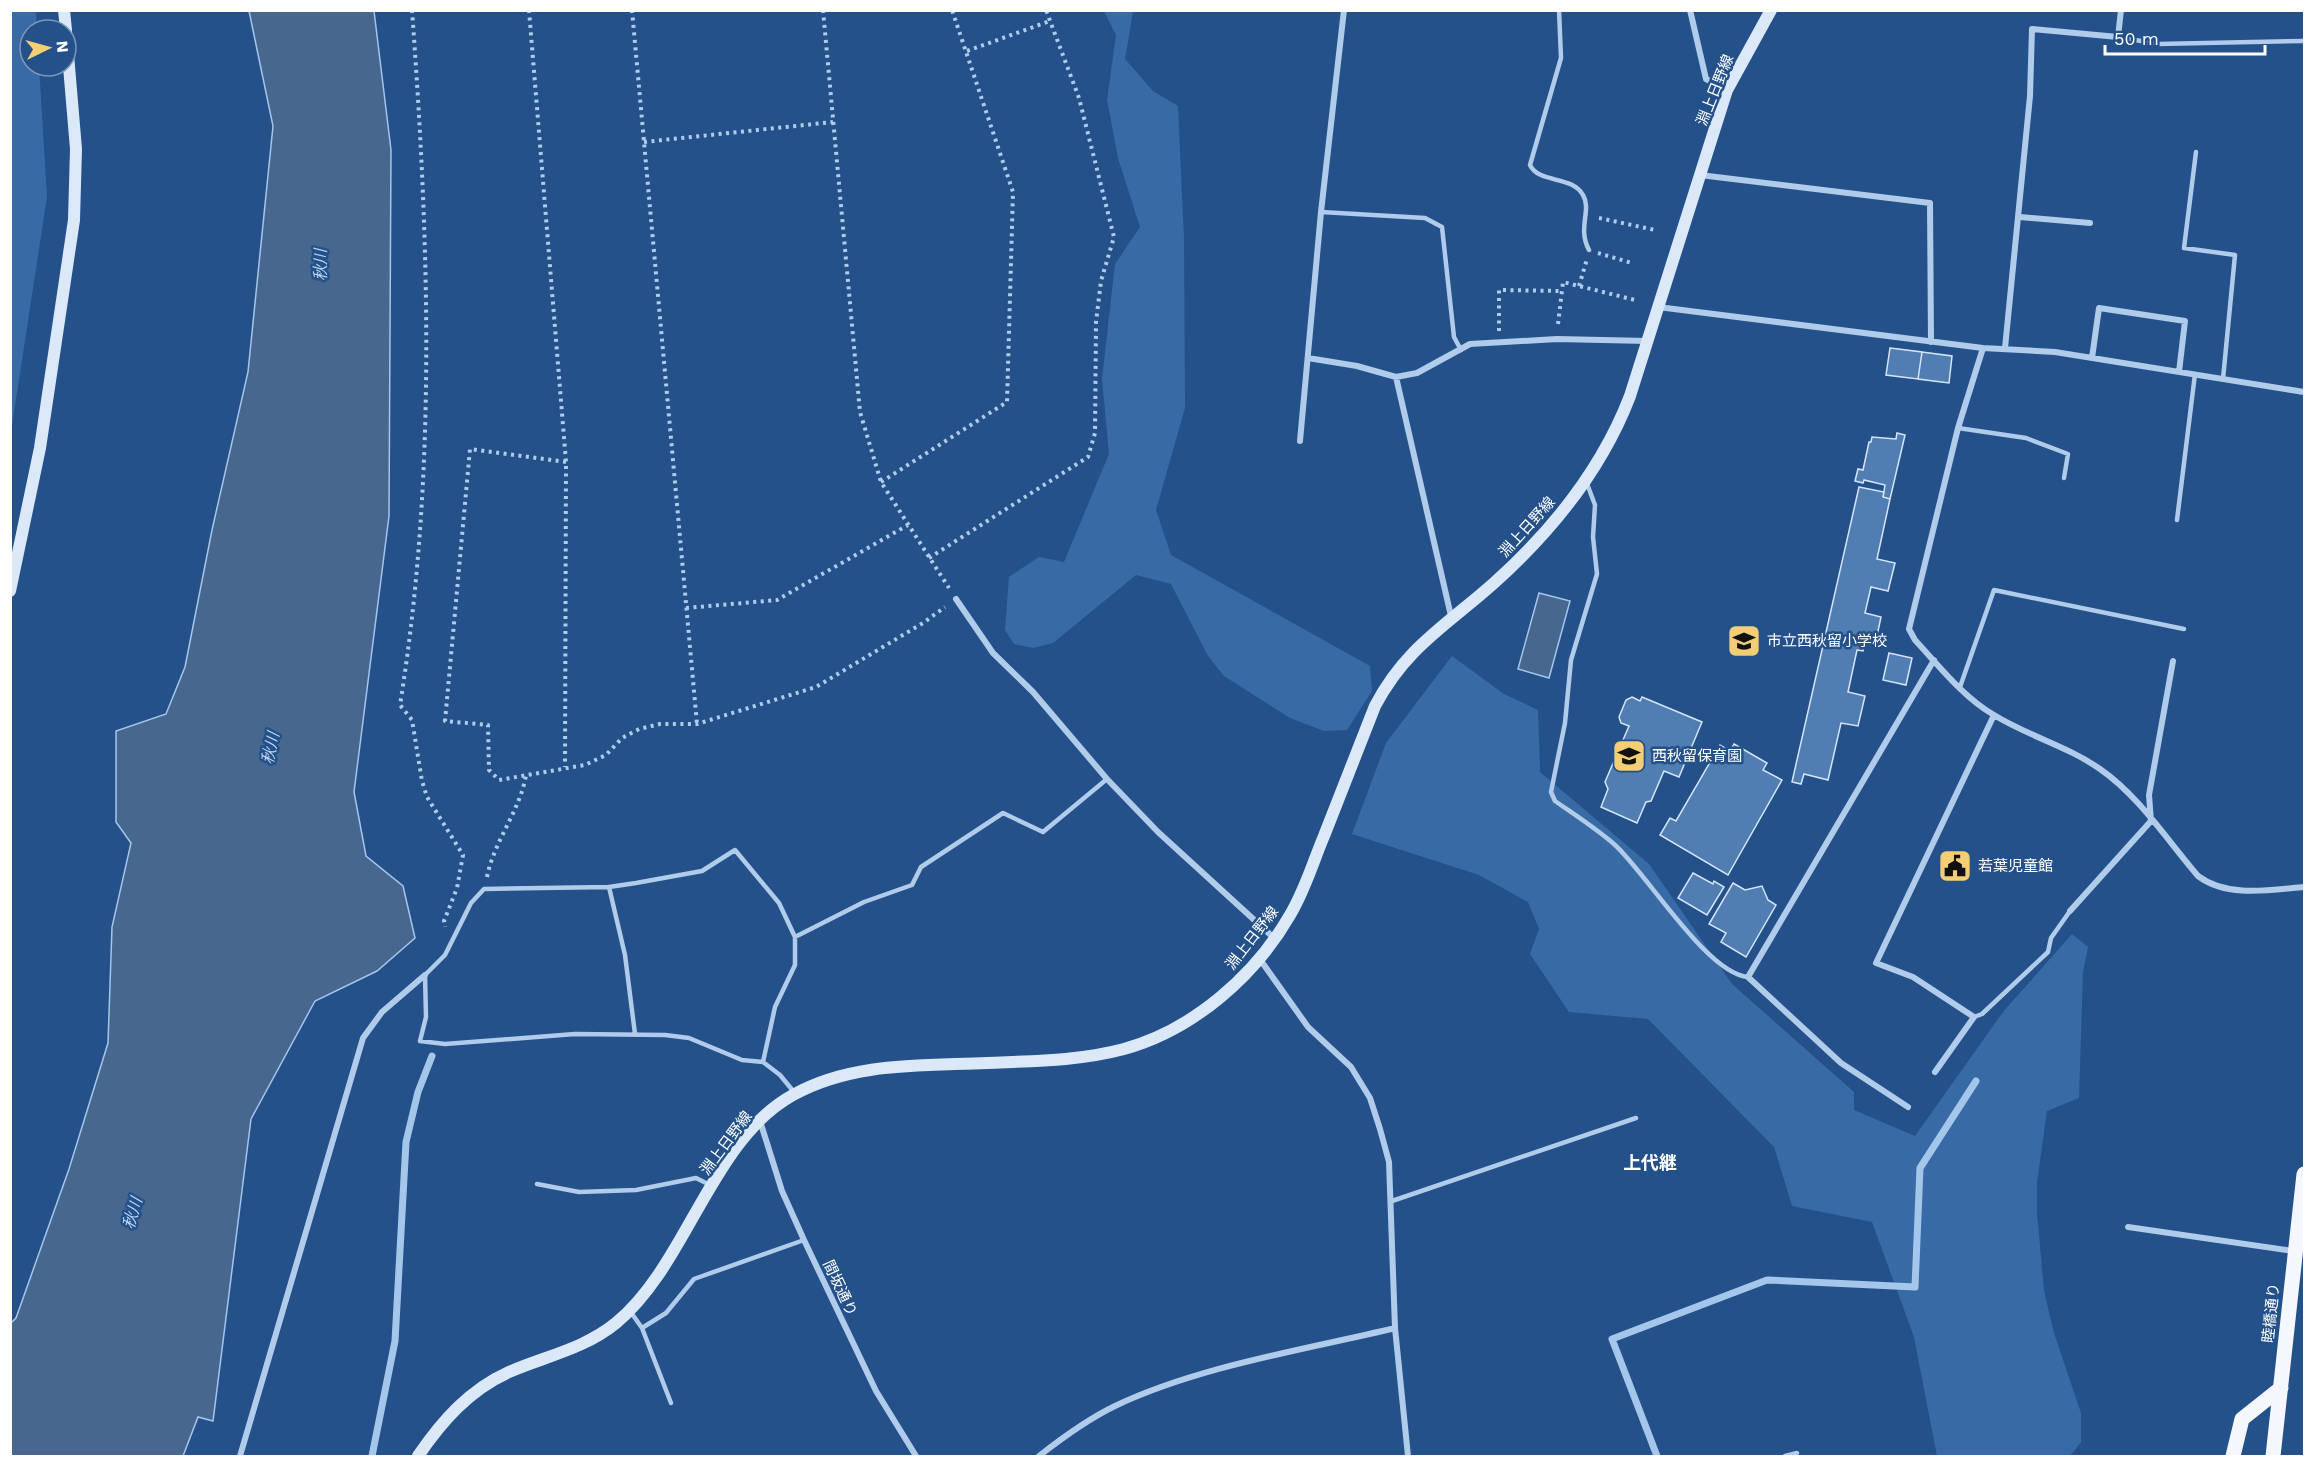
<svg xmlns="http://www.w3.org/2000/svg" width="2315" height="1467" font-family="'Work Sans','Noto Sans JP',sans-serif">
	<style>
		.green { fill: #386ba6 }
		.water { fill: #47678f; stroke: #a5c6eb; stroke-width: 1.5 }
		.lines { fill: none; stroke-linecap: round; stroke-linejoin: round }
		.stream { stroke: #a5c6eb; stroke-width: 7 }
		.building { fill: #507db2; stroke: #d5e5f7; stroke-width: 1.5 }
		.path { stroke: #b1cbea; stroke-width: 4; stroke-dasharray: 3 4.5; stroke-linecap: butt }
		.lane { stroke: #b1cbea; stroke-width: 4.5 }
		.street { stroke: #b1cbea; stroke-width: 6 }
		.secondary { stroke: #dbe8f8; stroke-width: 12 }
		.primary { stroke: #f4f8fe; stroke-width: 15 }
		.labels { text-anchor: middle; stroke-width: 5; stroke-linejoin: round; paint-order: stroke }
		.street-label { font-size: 15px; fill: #fff; stroke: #24518a }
		.poi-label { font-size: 15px; fill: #fff; stroke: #24518a; text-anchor: start }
		.water-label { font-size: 16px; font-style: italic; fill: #bcd5f1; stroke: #24518a }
		.quarter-label { font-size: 18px; font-weight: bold; fill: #fff; stroke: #24518a }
	</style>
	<rect width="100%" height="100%" fill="#24518a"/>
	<path class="green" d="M11,10L36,11L37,30H30V66H39L47,197L11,432Z
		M1104,11H1133L1125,59L1153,91L1178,106L1184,239L1185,408L1156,510L1171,555L1370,666L1372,691L1347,730L1324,731L1290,718L1224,676L1208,656L1171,584L1136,575L1053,643L1033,648L1014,644L1005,630L1009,577L1039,557L1064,562L1109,454L1102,379L1115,264L1140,227L1118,158L1107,100L1116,35Z
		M1452,656L1504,694L1538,710L1540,772L1649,864L1732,984L1854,1092V1110L1915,1136L2003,1012L2072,934L2088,947L2083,972L2079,1098L2047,1111L2037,1182V1212L2044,1291L2054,1333L2081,1413V1442L2070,1456H1937L1914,1337L1872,1222L1792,1206L1774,1147L1648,1019L1569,1012L1530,954L1539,929L1528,902L1479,875L1352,834L1386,743Z"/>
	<path class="water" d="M249,11H374L391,150L389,516L354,792L366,856L403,886L415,938L377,971L315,1001L251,1119L213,1421L198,1417L183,1456H11V1323L16,1318L69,1169L108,1043L112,927L131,843L116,822V731L166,714L185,667L212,530L248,372L273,126Z
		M1539,593L1570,601L1549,678L1518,669Z"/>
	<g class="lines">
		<path class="stream" d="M372,1456L395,1341L406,1142L418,1092L432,1056
			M1657,1456L1612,1339L1767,1280L1915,1287L1920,1168L1976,1081"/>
	</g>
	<path class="building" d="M1890,348L1922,352L1918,379L1886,375Z
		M1922,352L1952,356L1949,383L1918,379Z
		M1897,433L1905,435L1890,499L1883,497L1885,485L1864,480L1863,483L1855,481L1858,469L1863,470L1869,442H1871L1872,437L1896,439Z
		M1859,487L1884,492L1883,497L1890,499L1877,559L1895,563L1888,591L1871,587L1865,613L1881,617L1875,645L1865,643L1863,651L1857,650L1848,692L1865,696L1858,726L1841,723L1828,780L1804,774L1801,784L1792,782Z
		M1889,653L1912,658L1906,685L1883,680Z
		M1632,697L1640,701L1642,697L1702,722L1679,777L1664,771L1651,801L1646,802L1637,823L1601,807L1608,789L1605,782L1629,726L1621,723L1619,717L1626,700Z
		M1734,744L1767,763L1763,770L1782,780L1728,875L1660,835L1670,818L1676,821L1720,745L1730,751Z
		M1693,873L1713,884L1714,881L1724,887L1707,915L1678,898Z
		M1733,883L1745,890L1762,886L1768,900L1776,905L1746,957L1721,942L1726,933L1709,924Z"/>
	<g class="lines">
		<path class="path" d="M412,10C429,242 437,475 400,705L412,720L422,781L427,797L463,855L457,888L444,921L445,927
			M529,10L566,462L565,767
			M632,10L697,724
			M823,10L860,412L881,482L949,588
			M967,51L1050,21
			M644,142L833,122
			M1599,218L1655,230
			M1598,253L1632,263
			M1579,286L1587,259
			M1558,324L1563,282L1635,300
			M1499,331V290L1562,291
			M566,462L470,449L445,721L488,725L489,770L499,780L585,765L606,755L622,738L639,729L660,724H697L816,687L923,623L945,607
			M881,482L1007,402L1013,192L952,10
			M929,558L1088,457L1095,433L1096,322L1101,281L1114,237L1079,98L1046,10
			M686,608L777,600L908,525
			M487,877C494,841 520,811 526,775"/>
		<path class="lane" d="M1559,10L1561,58L1530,165C1539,184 1572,175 1583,195C1592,210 1577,228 1589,250
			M2118,37L2158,44L2304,41
			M2196,152L2184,248L2235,255L2223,379
			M1321,212L1425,218L1442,227L1454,337L1461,350
			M1958,428L2026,438L2068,454L2064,478
			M1586,481L1595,505L1593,537L1597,574L1571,660L1565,723L1551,792L1555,801C1575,815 1597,829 1615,845C1647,874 1707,974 1748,977
			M2177,520L2195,374
			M1960,687L1994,590L2184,629
			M609,887L625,955L635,1034
			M795,937L864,902L912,885L921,867L1003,813L1043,832L1107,779
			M1974,1017L1982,1014L2048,952L2051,938L2070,911
			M763,1062L775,1007L795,965V937L779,903L735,850L702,871L636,883L609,887L484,889L471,903L445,955L425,975L426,1017L420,1041L445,1044L575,1034L665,1035L689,1038L742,1060L763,1062L780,1075L794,1092
			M537,1184L579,1192L636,1190L696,1178L710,1185
			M1392,1201L1636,1118
			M630,1311L642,1328L671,1403
			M642,1328L666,1313L694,1279L804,1240
			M1785,1456L1797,1453"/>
		<path class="street" d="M1690,10L1706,79L1727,90
			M1700,175L1930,203L1931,342
			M2020,217L2090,223
			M1658,307L1983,348L2055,352L2304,392
			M1983,348L1958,428L1909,629L1915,640C1939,666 1963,697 1994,715C2028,736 2067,746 2100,769C2139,796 2167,840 2198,876C2227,898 2270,890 2304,887
			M2005,348L2030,96L2032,29L2118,37L2121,10
			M1308,358L1357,366L1396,377L1417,373L1470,344L1557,339L1648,341
			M2092,358L2099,308L2185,321L2179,372
			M1396,377L1451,616
			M1300,441L1321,212L1344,10
			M956,599L993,653L1033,692L1107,779L1158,832L1274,938
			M2070,911L2151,821L2149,795L2173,661
			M1259,958L1308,1027L1351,1067L1370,1098L1380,1129L1389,1162L1395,1328L1408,1456
			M1935,1072L1974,1017L1913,977L1876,963L1994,715
			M1908,1107L1841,1063L1748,977L1934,660
			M760,1121L782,1191L804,1240L876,1391L916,1456
			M2128,1227L2293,1251
			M240,1456L363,1038L382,1012L425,975
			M1039,1456C1062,1438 1088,1419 1115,1406C1199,1366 1304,1350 1395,1328"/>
		<path class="secondary" d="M64,10L66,30
			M10,591L40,448L74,220L76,149L66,31
			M418,1456C442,1421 469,1390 509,1372C546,1356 584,1349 616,1323C687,1265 711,1140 793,1095C852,1062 921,1066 987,1063C1033,1061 1079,1061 1124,1049C1193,1030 1255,976 1290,915C1305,890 1313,862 1324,836C1341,793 1358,749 1375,706C1406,647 1447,625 1494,583C1552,531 1602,469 1630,396L1727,90L1771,10"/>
		<path class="primary" d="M2233,1456L2242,1419L2281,1388
			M2273,1456L2304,1174"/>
	</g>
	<defs>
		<g id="school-square" transform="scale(1.725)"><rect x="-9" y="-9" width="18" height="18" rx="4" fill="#f4ce74" stroke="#24518a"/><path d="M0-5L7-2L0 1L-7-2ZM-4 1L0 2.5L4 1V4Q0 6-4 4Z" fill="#111"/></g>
		<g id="civic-square" transform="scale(1.725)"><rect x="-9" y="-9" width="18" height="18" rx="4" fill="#f4ce74" stroke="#24518a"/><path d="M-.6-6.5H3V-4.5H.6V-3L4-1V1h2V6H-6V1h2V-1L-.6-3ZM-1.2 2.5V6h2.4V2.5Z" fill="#111"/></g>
	</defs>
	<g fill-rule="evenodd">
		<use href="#school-square" x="1744" y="641"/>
		<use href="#school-square" x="1629" y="756"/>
		<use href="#civic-square" x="1955" y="866"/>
	</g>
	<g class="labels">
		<g class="street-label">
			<text transform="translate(1715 90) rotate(-68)" y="5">淵上日野線</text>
			<text transform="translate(1527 527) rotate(-48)" y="5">淵上日野線</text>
			<text transform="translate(1252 938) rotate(-52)" y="5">淵上日野線</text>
			<text transform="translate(726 1143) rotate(-53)" y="5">淵上日野線</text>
			<text transform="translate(840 1288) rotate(65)" y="5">間坂通り</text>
			<text transform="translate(2271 1313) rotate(-84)" y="5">睦橋通り</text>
		</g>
		<g class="poi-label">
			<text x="1767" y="646">市立西秋留小学校</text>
			<text x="1652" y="761">西秋留保育園</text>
			<text x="1978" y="871">若葉児童館</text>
		</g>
		<g class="water-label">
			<text transform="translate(320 265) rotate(-90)" y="6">秋川</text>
			<text transform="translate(270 748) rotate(-78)" y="6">秋川</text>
			<text transform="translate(132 1213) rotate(-74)" y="6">秋川</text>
		</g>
		<g class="quarter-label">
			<text x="1650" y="1169">上代継</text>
		</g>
	</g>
	<rect width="2315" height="1467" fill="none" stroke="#ffffff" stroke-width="24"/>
	<g transform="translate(48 48) rotate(85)"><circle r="28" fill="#24518a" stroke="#7c97b9" stroke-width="1.5"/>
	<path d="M0-4.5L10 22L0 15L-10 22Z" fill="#f4ce74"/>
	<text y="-9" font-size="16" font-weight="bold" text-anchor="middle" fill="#ffffff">N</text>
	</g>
	<path d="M2105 45v9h160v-9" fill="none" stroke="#ffffff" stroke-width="3"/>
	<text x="2114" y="45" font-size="18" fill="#ffffff" stroke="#24518a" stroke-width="4.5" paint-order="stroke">50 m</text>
</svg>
